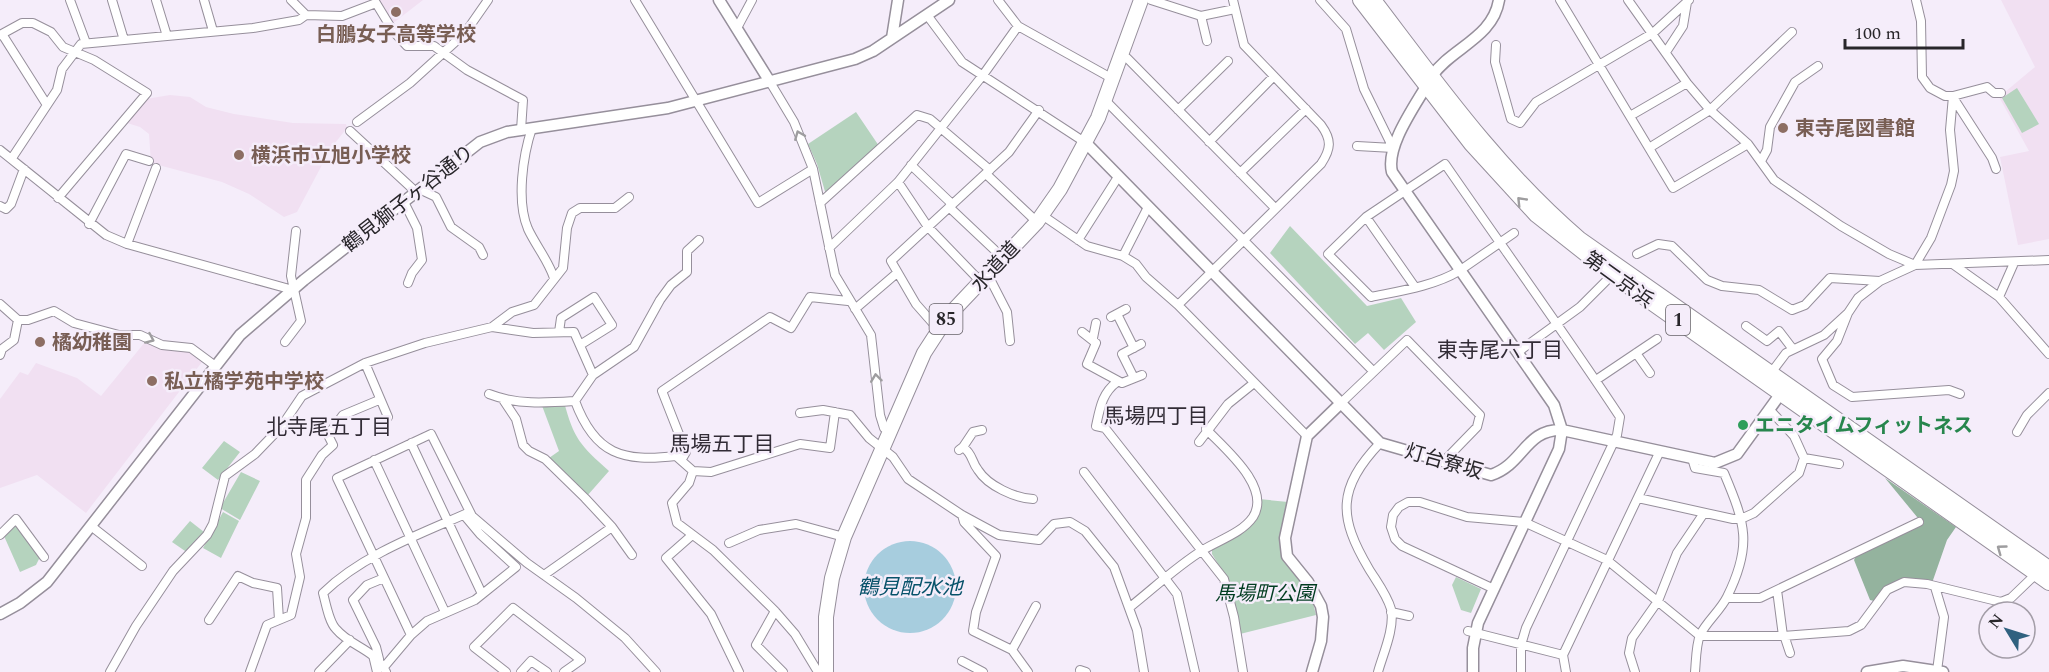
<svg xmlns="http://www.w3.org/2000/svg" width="2049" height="672" font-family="Spectral,'Noto Sans JP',serif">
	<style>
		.education { fill: #f1e0f2 }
		.green { fill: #b5d3be }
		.forest { fill: #94b39e }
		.water { fill: #a7cdde }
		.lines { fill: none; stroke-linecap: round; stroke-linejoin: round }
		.minor-casing { stroke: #968f9b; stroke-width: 10 }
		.tertiary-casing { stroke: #968f9b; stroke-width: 13 }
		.primary-casing { stroke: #968f9b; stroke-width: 16 }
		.trunk-casing { stroke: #968f9b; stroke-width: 16 }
		.minor { stroke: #fff; stroke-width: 8 }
		.tertiary { stroke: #fff; stroke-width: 10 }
		.primary { stroke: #fff; stroke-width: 14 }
		.trunk { stroke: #fff; stroke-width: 14 }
		.oneway { stroke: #9e9d9f }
		.education-dot { fill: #8d6e63; stroke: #f5edfa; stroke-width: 2 }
		.leisure-dot { fill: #2e9e5b; stroke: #f5edfa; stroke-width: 2 }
		.labels { text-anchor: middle; stroke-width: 5; stroke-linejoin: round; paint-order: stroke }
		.shield { fill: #f5edfa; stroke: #666268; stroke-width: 1.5 }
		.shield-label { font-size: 18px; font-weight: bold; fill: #28262a }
		.education-label { font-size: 20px; font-weight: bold; fill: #785e54; stroke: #f5edfa; text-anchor: start }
		.street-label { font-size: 20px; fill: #28262a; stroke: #f5edfa }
		.leisure-label { font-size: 20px; font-weight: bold; fill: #27864d; stroke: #f5edfa; text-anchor: start }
		.park-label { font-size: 20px; font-style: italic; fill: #003c20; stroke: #f5edfa }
		.neighbourhood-label { font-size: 21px; fill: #322c36; stroke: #f5edfa }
		.water-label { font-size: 21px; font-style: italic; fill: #07526a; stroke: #f5edfa }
	</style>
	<rect width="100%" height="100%" fill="#f5edfa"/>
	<path class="education" d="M376,0H423L392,24Z
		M2001,0H2049V239L2018,245L2000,157L2029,151L1999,97L2035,67Z
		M170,95L190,97L206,107L234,114L293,123L346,124L347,128L331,148L297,212L284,217L249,194L222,182L151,163L149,134L140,127L124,122L146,99Z
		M145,342L160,348L188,351L202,362L86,513L37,475L0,488V399L20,372L28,375L36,363L77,378L101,396Z"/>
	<path class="green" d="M2017,88L2039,124L2022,133L2002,98Z
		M856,112L879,146L826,195L817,164L808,144Z
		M1290,226L1367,306L1401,298L1416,322L1384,350L1368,333L1355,344L1270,253Z
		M564,402C574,439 580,445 609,471L587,496L549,458L559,451L541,403Z
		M224,441L240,452L218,480L202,468Z
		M241,472L260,481L240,520L220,508Z
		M1259,499L1288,502L1283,557L1312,599L1316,615L1240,634L1226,577L1212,554V549L1241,532Z
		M223,512L239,521L221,558L203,548Z
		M190,521L204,532L188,553L172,542Z
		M16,524L40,557L36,565L20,572L4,536Z
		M1456,577L1481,589L1471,613L1461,610L1452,585Z"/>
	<path class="forest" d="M1885,478L1956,527L1947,540L1932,583L1911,580L1874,601L1870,600L1854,560L1856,556L1922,523Z"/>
	<path class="water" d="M864 587a46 46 0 1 1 92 0a46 46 0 1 1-92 0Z"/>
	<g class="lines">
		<g class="minor-casing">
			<path id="minor" d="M70,0L86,43
				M112,0L124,40
				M156,0L167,36
				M204,0L213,31
				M291,0L306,15
				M635,0L758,203L813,169
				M998,0L1018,26L1113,79
				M1151,0L1201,16L1235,9
				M1320,0L1346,29L1364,89L1393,148L1357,146
				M1560,0L1673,188L1748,144
				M1628,0L1687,83L1710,110L1748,144L1774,180L1841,226L1889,254L1915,265L2049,260
				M1916,0L1921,21L1922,77L1930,88L1945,96H1953L1987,87L1994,93H2001
				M927,15L962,62L1086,143
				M1201,16L1207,41
				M737,28L752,0
				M2,34L47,105
				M0,35L22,23H33L51,32L63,47L94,60L147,93L58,198
				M1496,45L1495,62L1511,119L1520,123L1536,102L1653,33L1689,0
				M1666,52L1683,26L1687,2
				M1120,56L1127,58L1275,208
				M770,82L794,122L813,169L835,275L871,335L880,415L884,428L891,431
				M1954,99L1992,158L1996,169
				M1105,100L1373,371
				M1178,110L1228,61
				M1630,116L1687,83
				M357,122L410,83L465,33L488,0
				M532,128C523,155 516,201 528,229C536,246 548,260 554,278
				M350,131L416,192
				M1209,142L1274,76
				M1649,148L1710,110L1792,32
				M0,150L106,235L127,244L293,290
				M12,158L57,90L62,69L81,44L253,28L299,20L306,15L342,16L376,3L393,31L407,46H434L467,70L523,100L521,130
				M1761,161L1767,150L1770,127L1795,82L1818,66
				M911,165L952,204
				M1240,173L1306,109
				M986,174L1037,222
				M898,182L928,227L981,282
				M419,189L436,197L451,227L479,247L483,255
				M404,202L417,228L422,260L412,273L408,283
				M820,203L917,115L930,119L990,170
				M0,206L6,209L11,204L24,169
				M949,207L1003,258
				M1042,215L1087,246L1123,256L1136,264L1146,277L1178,305L1307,436
				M1366,217L1415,287
				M89,224L126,154L149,161
				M1514,233L1459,271C1434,286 1400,291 1371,297L1328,254L1366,217L1445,164C1503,248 1564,332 1620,417L1617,435L1526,628L1521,645V672
				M699,240L687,251V272L671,285L660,300L634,347L593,375L575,401C595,455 623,462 676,456L693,471L711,472L800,444L830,448L835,412
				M1078,240L1118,177
				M127,244L156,168
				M829,248L898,182L983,75L1018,26
				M1637,254L1658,244L1672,246L1707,280L1722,286L1759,290L1792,310L1805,305L1830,278L1880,281
				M1123,256L1148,207
				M1915,265L1931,238L1951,185L1954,171L1950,130L1953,96
				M1954,265L1999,297L2049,354
				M988,275L1007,312L1010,341
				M1999,297L2014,263
				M0,304L18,320H28L54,311L74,323L119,335H140L162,345L191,348L214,365
				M1178,305L1321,164C1331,149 1332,140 1321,125L1244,45L1233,0
				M855,309L897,273
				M1848,313L1837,341L1822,359L1833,385L1852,397L1949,390L1960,394
				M1117,314L1134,348
				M1111,317L1126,309
				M1746,326L1767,341L1779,331L1792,348
				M492,327L533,333L574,332L593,375
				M938,329L916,304L891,261L1009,152L1039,110
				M559,332L561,318L594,297L612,325L580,345
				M1082,332L1096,343L1087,364L1122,383L1142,375
				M1093,338L1096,323
				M285,342L301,321L291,276L296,231
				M1518,352L1580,307L1612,275
				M1636,353L1650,373
				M0,355L2,349L14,340L18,320
				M365,363L388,417
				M1771,373L1786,353L1824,335L1848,313L1858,298L1880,281L1915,265
				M1134,378L1122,354L1141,344
				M1596,380L1657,339
				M1117,382C1102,393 1100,408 1096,426L1105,428L1224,579L1234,617L1243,672
				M489,394C517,405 545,403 575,401
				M504,401L516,419L523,445L529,451L545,459L585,498L612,527L632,555
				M1341,403L1407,340L1480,415L1477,427L1443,462
				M800,413L823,410L850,415L869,438L893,457L908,479L962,515L999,535L1039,540L1054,524L1070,522L1085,531L1114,567L1137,630L1144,672
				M2017,432L2027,415L2049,393
				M1199,442L1228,404L1254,383
				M411,443L482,594
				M963,447L973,432L982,430
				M959,450L963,447C973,454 971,461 978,470C988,486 1015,498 1033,499
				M1692,458L1695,468L1724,473C1745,523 1753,545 1727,597C1720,611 1707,621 1700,635C1696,645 1696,661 1695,672
				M1804,458L1839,464
				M682,459L686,452L662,391L770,317L791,328L810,297L848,301
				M374,460L445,612
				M693,471L689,483L672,503L677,523L713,550L775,611L795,634L818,672
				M1084,472L1177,594L1195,672
				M1638,498L1733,519L1743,518L1754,513L1799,473L1804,458L1794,436L1769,409
				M962,515L964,522L996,556L976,612L973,631L1012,650L1028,672
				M91,526L142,566
				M0,535L16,519L44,557
				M691,536L666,558L711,614L739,672
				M729,543L759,530L796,524L844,537
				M544,575L612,527
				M1935,587L1944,617L1937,671
				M1492,588L1402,546L1395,539L1391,527L1393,515L1399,507L1408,502H1420L1467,517L1524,522L1607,560L1700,636H1783L1849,631L1861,625L1887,590L1904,582L1927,584L2001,602L2011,598L2036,574
				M1777,590L1783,636
				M1727,598H1760L1919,522
				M1130,607C1154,588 1177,566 1203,550C1219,540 1242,533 1253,517C1272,487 1224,448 1206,429
				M775,611L756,645L783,672
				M1391,612L1409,616
				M209,620L238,576L253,583L277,588L279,620
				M1468,631L1563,655
				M411,635L337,478L431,434L472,516L527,563L576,598L625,638L656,672
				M1784,635L1790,653
				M1012,650L1036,606
				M373,655L377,672
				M379,659L376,647L353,600L367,585L384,578
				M962,661L983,672
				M384,667L411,635L427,621L475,600L516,567L480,534L464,515
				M1080,670L1086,672
				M110,672L136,626L173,571L207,535L213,524L225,476L255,454L281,427L302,396L365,363L425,343L492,327L512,312L534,305L563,268L567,228L572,213L580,208H615L629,197
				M250,672L267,625L291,615L300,577L296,554L306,518V480L322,455L333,445L328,435L343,415L379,400
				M319,672L350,640
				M386,672C375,649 351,647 336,629C329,622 326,604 323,593C362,555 420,534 470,512
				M506,672L474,647L513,608L581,660L564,672
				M521,672L531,661L547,672
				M1378,672C1383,654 1395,628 1391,609C1387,595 1377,582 1369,569C1338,517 1337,488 1380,443
				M1566,672L1563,655L1660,451
				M1635,672L1629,653L1632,638L1658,601L1677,553L1704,513"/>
		</g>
		<g class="tertiary-casing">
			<path id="tertiary" d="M719,0L770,82
				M892,38L898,0
				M1086,143L1380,443L1491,475C1524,464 1525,429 1562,430L1715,463L1737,454L1784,389
				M0,614L20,603L47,582L240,335L304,280L480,142L507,132L668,108L855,59L873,51L949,0
				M1312,672L1321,641L1323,617L1321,606L1308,582L1287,556L1285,538L1307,436L1341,403
				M1473,672V648L1478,623L1559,449L1562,430L1554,405L1392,172C1385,144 1419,101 1432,76C1451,48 1493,38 1499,0
				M1867,672L1903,666L1943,672"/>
		</g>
		<g class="primary-casing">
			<path id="primary" d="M826,672V617L832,578L844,537L924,353L948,316L1037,222L1060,189L1098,118L1141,0"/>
		</g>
		<g class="trunk-casing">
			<path id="trunk" d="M1360,0L1471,144L1536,215L1612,275L2049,583
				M1374,0C1438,84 1499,170 1580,239L2049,568"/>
		</g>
		<use href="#minor" class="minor"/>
		<use href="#tertiary" class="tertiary"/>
		<use href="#primary" class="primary"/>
		<use href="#trunk" class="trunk"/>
	</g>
	<defs><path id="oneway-chevron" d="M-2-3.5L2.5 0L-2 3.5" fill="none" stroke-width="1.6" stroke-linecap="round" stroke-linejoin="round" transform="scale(1.5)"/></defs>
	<g class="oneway">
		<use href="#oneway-chevron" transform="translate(799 135) rotate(-112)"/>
		<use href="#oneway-chevron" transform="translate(1521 201) rotate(-134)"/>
		<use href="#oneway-chevron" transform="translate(150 339) rotate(24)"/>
		<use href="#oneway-chevron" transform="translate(876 378) rotate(-97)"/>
		<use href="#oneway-chevron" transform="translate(2001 549) rotate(-144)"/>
	</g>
	<g class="education-dot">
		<circle cx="396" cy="12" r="6"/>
		<circle cx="1783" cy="128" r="6"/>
		<circle cx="239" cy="155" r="6"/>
		<circle cx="40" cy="342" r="6"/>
		<circle cx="152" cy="381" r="6"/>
	</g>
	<circle class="leisure-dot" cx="1743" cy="425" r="6"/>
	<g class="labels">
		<g class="shield">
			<rect x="929.5" y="304" width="33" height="30" rx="4.5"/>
			<rect x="1666" y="305" width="24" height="30" rx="4.5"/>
		</g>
		<g class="shield-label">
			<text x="946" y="325">85</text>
			<text x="1678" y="326">1</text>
		</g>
		<g class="education-label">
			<text x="396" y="41" text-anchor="middle">白鵬女子高等学校</text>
			<text x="1795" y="135">東寺尾図書館</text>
			<text x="251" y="162">横浜市立旭小学校</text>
			<text x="52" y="349">橘幼稚園</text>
			<text x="164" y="388">私立橘学苑中学校</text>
		</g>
		<g class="street-label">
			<text transform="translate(408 198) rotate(-38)" y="7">鶴見獅子ヶ谷通り</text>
			<text transform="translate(995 266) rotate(-47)" y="7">水道道</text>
			<text transform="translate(1619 279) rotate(36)" y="7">第二京浜</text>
			<text transform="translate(1444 461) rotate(16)" y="7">灯台寮坂</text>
		</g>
		<g class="leisure-label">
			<text x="1755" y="432">エニタイムフィットネス</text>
		</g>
		<g class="park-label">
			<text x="1265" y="600">馬場町公園</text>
		</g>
		<g class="neighbourhood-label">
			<text x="1500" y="357">東寺尾六丁目</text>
			<text x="1156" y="423">馬場四丁目</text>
			<text x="329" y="434">北寺尾五丁目</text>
			<text x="722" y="451">馬場五丁目</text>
		</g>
		<g class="water-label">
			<text x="910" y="594">鶴見配水池</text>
		</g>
	</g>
	<g transform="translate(2007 630) rotate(308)"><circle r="28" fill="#f5edfa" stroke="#a39da7" stroke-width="1.5"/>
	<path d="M0-4.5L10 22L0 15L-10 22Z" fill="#30617f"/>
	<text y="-9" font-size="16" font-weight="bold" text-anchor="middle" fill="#28262a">N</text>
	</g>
	<path d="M1845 39v9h118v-9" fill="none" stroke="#28262a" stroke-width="3"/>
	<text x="1854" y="39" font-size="18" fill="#28262a" stroke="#f5edfa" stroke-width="4.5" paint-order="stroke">100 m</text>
</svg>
